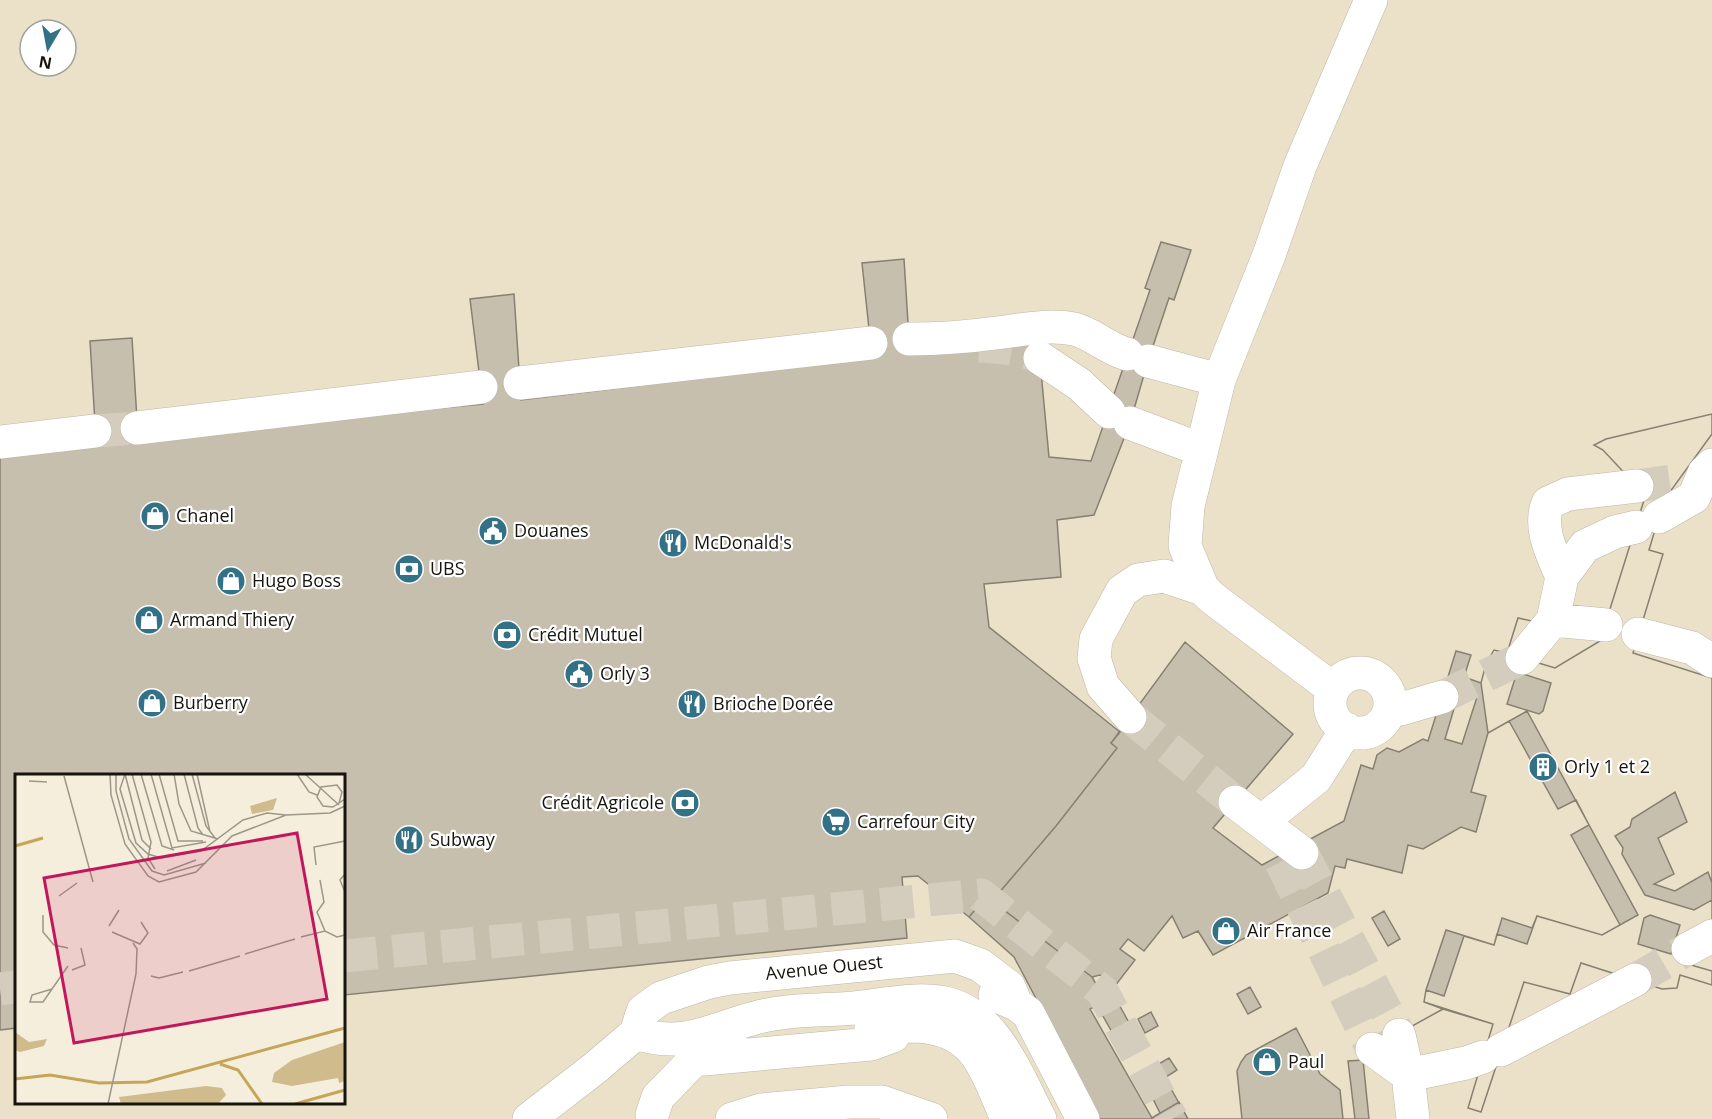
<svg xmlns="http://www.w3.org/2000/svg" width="1712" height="1119" font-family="'Open Sans',sans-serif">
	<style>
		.built { fill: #ebe1c9; fill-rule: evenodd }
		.building { fill: #c6bfae; stroke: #878071; stroke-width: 1.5; fill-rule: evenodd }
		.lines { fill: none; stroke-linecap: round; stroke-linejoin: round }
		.minor-tunnel { stroke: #d4cdbe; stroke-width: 33; stroke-dasharray: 33 16; stroke-linecap: butt }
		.minor-casing { stroke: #beb7a6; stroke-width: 34 }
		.minor { stroke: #fff; stroke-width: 33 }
		.labels { text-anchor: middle; stroke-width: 4.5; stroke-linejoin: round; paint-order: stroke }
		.poi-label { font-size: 18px; fill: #17140e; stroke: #fff; text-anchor: start }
		.street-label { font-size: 18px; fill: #17140e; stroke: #fff }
		.inset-river { fill: none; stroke: #c5a657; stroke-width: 3 }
		.inset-road { fill: none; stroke: #9c978a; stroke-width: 1.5 }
		.view { fill: #c2185b; fill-opacity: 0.15; stroke: #c2185b; stroke-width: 3 }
		.inset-edge { fill: none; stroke: #17140e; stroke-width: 3 }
	</style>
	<rect width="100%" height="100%" fill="#f5eedd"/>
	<path class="built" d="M0,0H1712V1119H0ZM30,30H66V66H30ZM16,776H344V1102H16Z"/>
	<path class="building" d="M1161,242L1191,250L1174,300L1169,298L1148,361L1130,423L1094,515L1057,520L1061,577L984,584L989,627L1120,732L1111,743L1117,748L1056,826L986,908L980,904L969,917L918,876L902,877L907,938L344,995V776H16V1028L0,1030V447L96,440L90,341L132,338L138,436L483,404L470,299L514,294L521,400L872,357L862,263L904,259L909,339L1038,340L1049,457L1091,461L1150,290L1145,288Z
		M1712,414V434L1664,500L1649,550L1663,554L1633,653L1712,678V883L1708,872L1675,891L1654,884L1674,874L1658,838L1687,822L1675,792L1632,819L1630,827L1615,836L1623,848L1622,854L1645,895L1694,910L1712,900V920L1684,963L1712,971V985L1680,975L1677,988L1662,989L1581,963L1570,994L1524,982L1481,1112L1468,1108L1493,1024L1424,1002L1426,990L1444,996L1464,936L1494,945L1497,934L1527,944L1537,916L1602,935L1638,915L1527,711L1488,733L1481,683L1486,664L1494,650L1507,653L1518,618L1532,621L1522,658L1555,668L1600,641L1645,497L1644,494L1603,450L1594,445L1606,439Z
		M1712,414V434L1664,500L1649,550L1663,554L1633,653L1712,678V920L1684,963L1712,971V985L1680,975L1677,988L1662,989L1581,963L1570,994L1524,982L1481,1112L1468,1108L1493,1024L1443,1009L1365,1052L1363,1060L1369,1119H1188L1179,1102L1152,1118L1090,1009L1106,1001L1092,977L992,901L1056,826L1117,748L1111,743L1185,642L1293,734L1213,828L1262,865L1344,821L1361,765L1373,769L1377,755L1387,748L1399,752L1423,739L1428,741L1456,651L1471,655L1464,677L1481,683L1486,664L1494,650L1507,653L1518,618L1532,621L1522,658L1555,668L1600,641L1645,497L1644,494L1603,450L1594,445L1606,439ZM1517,672L1551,683L1543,711L1539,714L1507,704ZM1459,692L1477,697L1462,744L1445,739ZM1650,915L1680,925L1671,954L1638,944L1644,918Z
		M1509,721L1558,809L1576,800L1589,825L1571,835L1620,925L1602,935L1537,916L1532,928L1502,918L1494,945L1446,930L1426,990L1424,1002L1443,1009L1365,1052L1363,1060L1348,1061L1355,1119H1343L1340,1090L1320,1074L1296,1028L1246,1055L1241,1062L1237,1071L1242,1119H1188L1170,1087L1152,1097L1160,1113L1152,1118L1090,1009L1106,1001L1092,977L1100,975L1115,986L1135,960L1120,949L1128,939L1144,951L1172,916L1183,938L1198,931L1213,955L1328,893L1335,866L1345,868L1347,859L1402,873L1408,845L1423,849L1461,827L1476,832L1486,796L1471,792L1488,733ZM1384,911L1400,939L1388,946L1372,918ZM1250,987L1261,1007L1248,1014L1237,994ZM1117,1001L1137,1037L1120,1046L1100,1011ZM1151,1012L1158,1026L1145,1033L1138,1019ZM1169,1058L1177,1070L1163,1079L1155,1066Z
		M992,901L1092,977L1106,1001L1090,1009L1152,1118L1179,1102L1188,1119H1100L1014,957L969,917L980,904L986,908Z"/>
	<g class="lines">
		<path class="minor-tunnel" d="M979,346C1000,347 1021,348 1040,358
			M95,431L137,428
			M1637,486L1678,480
			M1442,697L1522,658
			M1130,717L1235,802
			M1302,853L1399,1035
			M1281,862L1372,1049
			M344,956L981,895L1102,991L1172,1119
			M1635,980L1688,949
			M0,989L16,987"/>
		<g class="minor-casing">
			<path id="minor" d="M909,339C939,339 967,337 996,333C1021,330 1049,324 1074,329C1094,334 1107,349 1127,354
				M1040,358L1079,384L1109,412
				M1148,361L1219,380
				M520,383L871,343
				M1130,423L1202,450
				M137,428L481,387
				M0,442L95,431
				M1659,517L1694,497L1704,473L1712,465
				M1562,577C1552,554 1538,527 1548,503L1568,494L1637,486
				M1553,620L1562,577L1585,546L1615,532L1636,527
				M1638,634L1692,648L1712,661
				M1522,658L1553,620L1606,625
				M1330 703a30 30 0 1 1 60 0a30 30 0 1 1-60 0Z
				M1333,689L1211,597L1203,589L1185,546L1188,506L1219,380L1269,255L1300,166L1371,0
				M1390,706L1401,709L1442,697
				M1130,717L1103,686L1094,658L1096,639L1122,591L1138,580L1164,576L1203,589
				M1235,802L1302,853
				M1261,822L1316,778L1347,729
				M1688,949L1712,936
				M995,995L1016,1004L1028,1013L1083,1119
				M871,1028C909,1025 952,1020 977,1056C990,1074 998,1099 1007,1119
				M636,1033C685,1049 708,1030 755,1018C786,1009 821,1011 854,1008C883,1005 917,997 945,1003C996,1014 1018,1078 1040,1119
				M1399,1035L1408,1075L1413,1119
				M1372,1049L1408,1075L1466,1063L1483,1057
				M1501,1050L1635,980
				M704,1059L871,1044L893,1036L896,1030
				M652,1115L658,1097L695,1059L731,1041
				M529,1119L595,1068L636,1033L643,1011L661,998L709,982L730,978L955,956L980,965L1009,987L1016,1004
				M732,1119L761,1110L849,1102H882L931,1119"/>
		</g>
		<use href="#minor" class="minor"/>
	</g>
	<defs>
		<g id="shop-disc" transform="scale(1.5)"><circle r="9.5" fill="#337187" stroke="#fff"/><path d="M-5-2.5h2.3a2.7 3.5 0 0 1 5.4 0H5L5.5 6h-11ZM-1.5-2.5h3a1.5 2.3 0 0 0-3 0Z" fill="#fff"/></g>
		<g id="civic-disc" transform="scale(1.5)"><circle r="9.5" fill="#337187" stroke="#fff"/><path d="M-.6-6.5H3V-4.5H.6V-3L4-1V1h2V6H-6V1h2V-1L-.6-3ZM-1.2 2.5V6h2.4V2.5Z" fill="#fff"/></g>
		<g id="restaurant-disc" transform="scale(1.5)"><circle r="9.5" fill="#337187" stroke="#fff"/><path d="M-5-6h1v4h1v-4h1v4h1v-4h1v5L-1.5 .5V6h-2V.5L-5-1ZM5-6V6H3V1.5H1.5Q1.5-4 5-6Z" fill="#fff"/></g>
		<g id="bank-disc" transform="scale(1.5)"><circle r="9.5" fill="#337187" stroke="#fff"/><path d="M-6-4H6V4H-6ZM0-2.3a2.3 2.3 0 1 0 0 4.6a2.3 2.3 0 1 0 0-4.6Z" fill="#fff"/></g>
		<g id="building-disc" transform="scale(1.5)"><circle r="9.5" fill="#337187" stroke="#fff"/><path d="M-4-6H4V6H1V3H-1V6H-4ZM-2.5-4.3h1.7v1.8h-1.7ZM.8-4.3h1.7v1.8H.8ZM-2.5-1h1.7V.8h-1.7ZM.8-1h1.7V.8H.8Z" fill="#fff"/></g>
		<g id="supermarket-disc" transform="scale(1.5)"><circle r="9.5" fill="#337187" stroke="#fff"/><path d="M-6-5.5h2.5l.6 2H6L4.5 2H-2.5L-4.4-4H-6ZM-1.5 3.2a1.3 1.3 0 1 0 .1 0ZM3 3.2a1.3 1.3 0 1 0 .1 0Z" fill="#fff"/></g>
	</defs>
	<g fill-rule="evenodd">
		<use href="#shop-disc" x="155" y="516"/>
		<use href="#civic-disc" x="493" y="531"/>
		<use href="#restaurant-disc" x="673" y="543"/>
		<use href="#bank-disc" x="409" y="569"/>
		<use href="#shop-disc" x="231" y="581"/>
		<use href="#shop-disc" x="149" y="620"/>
		<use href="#bank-disc" x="507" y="635"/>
		<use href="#civic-disc" x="579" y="674"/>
		<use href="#shop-disc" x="152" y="703"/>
		<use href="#restaurant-disc" x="692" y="704"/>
		<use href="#building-disc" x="1543" y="767"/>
		<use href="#bank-disc" x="685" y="803"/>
		<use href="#supermarket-disc" x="836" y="822"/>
		<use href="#restaurant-disc" x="409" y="840"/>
		<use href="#shop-disc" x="1226" y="931"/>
		<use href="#shop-disc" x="1267" y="1062"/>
	</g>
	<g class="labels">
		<g class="poi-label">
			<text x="176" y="522">Chanel</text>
			<text x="514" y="537">Douanes</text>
			<text x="694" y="549">McDonald's</text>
			<text x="430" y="575">UBS</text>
			<text x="252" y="587">Hugo Boss</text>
			<text x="170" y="626">Armand Thiery</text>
			<text x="528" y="641">Crédit Mutuel</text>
			<text x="600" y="680">Orly 3</text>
			<text x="173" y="709">Burberry</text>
			<text x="713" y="710">Brioche Dorée</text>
			<text x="1564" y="773">Orly 1 et 2</text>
			<text x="664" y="809" text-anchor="end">Crédit Agricole</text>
			<text x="857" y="828">Carrefour City</text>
			<text x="430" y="846">Subway</text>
			<text x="1247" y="937">Air France</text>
			<text x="1288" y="1068">Paul</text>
		</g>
		<g class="street-label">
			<text transform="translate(824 968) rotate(-6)" y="6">Avenue Ouest</text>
		</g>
	</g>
	<g transform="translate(15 774)">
		<rect width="330" height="330" fill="#f5eedd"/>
		<path d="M262,24L258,36L237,40L235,32ZM0,258L14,268L32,265L29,272L5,278L0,276ZM330,268V307L324,309L323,304L277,312L257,308L259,299L277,286ZM191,312L207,314L211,321L203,330H106L104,323Z" fill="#d0bb8c"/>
		<path class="inset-river" d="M0,72L28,64M205,290L223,296L247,330M0,305L35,301L84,309L132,308L330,254M280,330L330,316"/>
		<path class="inset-road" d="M95,0L96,21L110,70L133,102L144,108L181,98L217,62L271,41M101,0V17L114,65L137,97L149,101L191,89M110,0L105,15L121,69L133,80L146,84L186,77L228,46L252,39L271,41M110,0L127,66L136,75M117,0L136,68L133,84L140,95M126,0L147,72L159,76M136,0L157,74L191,68M144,0L163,67H188M159,0L164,30L176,57L203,65M169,0L183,54L188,61M177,0L191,52L200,64M182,0L195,58M282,0L294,18L302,21M290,0L324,31M49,2L78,108M14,7L32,8M324,29L327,18L322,11L306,13L302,23L308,32L318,33L330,25M271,41L315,39L330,32M301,91L299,73L330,67M152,97L181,86M330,100L325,106L330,118M305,106L309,128L302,138L310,157M44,122L62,109M28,141V158L39,171L53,174M94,152L104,136M97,158L125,170L133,159L126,148M286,163L310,157L322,163L330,161M230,180L280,165M57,196L70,191L66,174M174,197L225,182M136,202L144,204L168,198M37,215L17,221L15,228H28L53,192M93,330L121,200L122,175L118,169"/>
		<path class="view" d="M282,59L312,225L59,269L29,104Z"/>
		<rect width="330" height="330" class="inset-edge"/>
	</g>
	<g transform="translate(48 48) rotate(190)"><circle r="28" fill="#ffffff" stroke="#a2a19f" stroke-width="1.5"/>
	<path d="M0-4.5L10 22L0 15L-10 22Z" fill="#337187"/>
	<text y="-9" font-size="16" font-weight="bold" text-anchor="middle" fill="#17140e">N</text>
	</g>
</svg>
